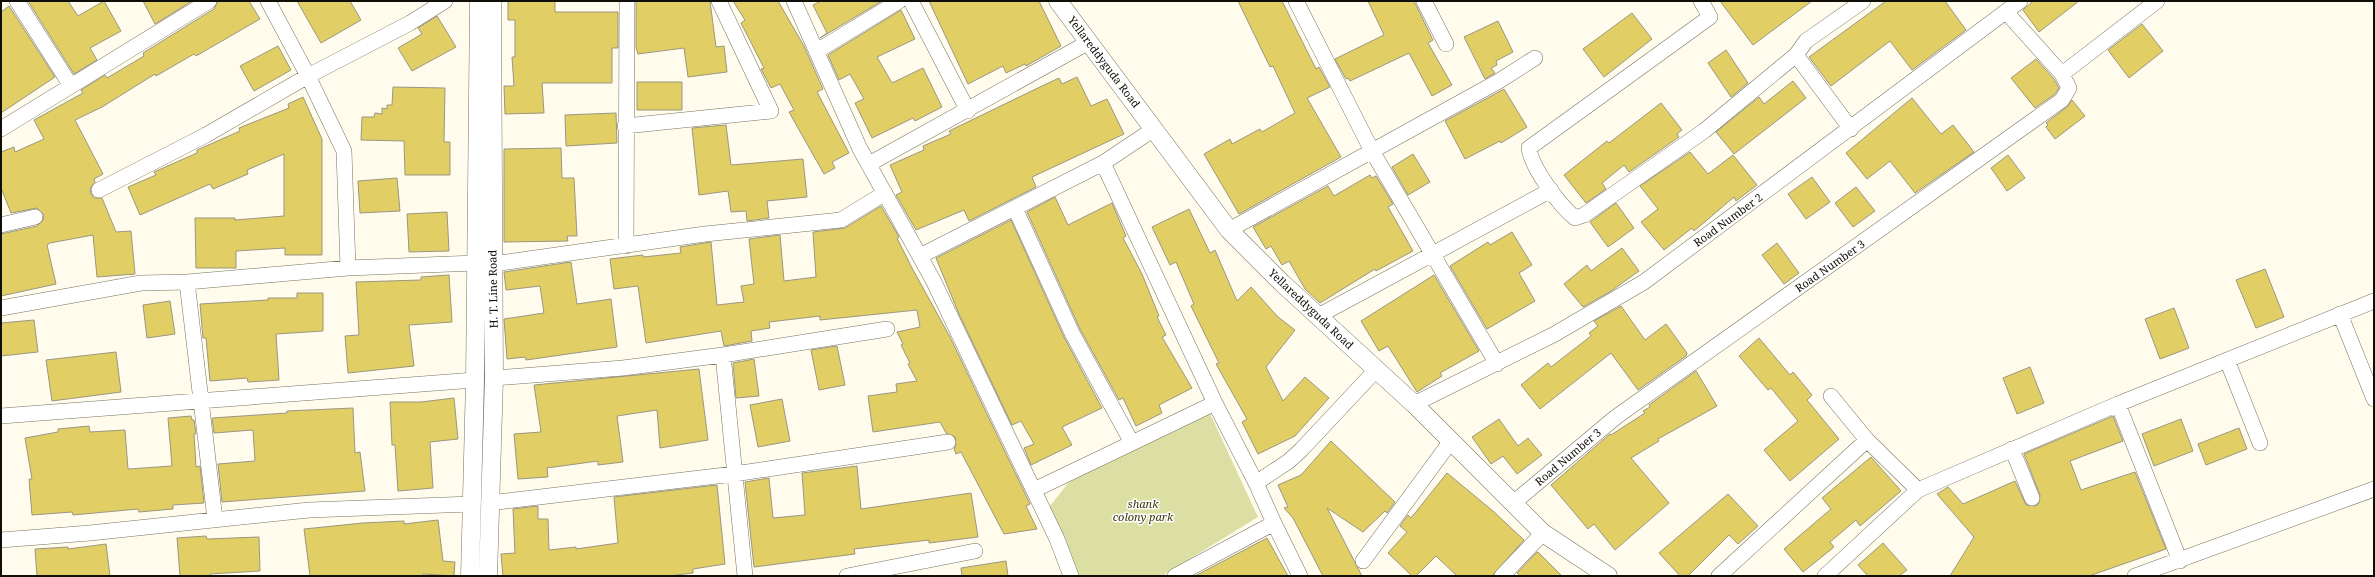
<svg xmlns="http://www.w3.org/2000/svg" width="2375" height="577" font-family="'Noto Serif',serif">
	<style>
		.green { fill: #dcdfa4 }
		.building { fill: #e1ce65; stroke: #9b9781 }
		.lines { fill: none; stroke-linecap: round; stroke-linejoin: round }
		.minor-casing { stroke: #77735f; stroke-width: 16 }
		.tertiary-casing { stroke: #77735f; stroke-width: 19 }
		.minor { stroke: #fff; stroke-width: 15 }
		.tertiary { stroke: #fff; stroke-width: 18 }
		.labels { text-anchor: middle; stroke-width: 3; stroke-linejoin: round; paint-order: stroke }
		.street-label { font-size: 11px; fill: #0f0e07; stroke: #fff }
		.park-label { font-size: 11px; font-style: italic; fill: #343508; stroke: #fff }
	</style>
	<rect width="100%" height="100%" fill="#fffcee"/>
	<path class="green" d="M1207,407L1258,517L1162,576H1074L1050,506L1080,468Z"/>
	<path class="building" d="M28,1H68L78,16L104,1L121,31L90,48L97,60L74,74Z
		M143,1H192L155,24Z
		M218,1H249L260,19L196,56L194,54L156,76L155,74L102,107L75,120L103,174L94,179L95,182L90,189L91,194L94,198H102L116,232L131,231L135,274L97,277L93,235L50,243L47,245L56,284L1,296V234L37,226L43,220L44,215L37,208L11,213L1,188V152L14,147L15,152L44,139L34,120L83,93L81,90L105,75L107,78L144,56L143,53L214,9Z
		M297,1H350L361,20L321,43Z
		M508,1H555V12H618V48H612V83H542L544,113L505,114L504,86H514L512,57H515V20H508Z
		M636,1H710L716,47L724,46L727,72L688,77L684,48L638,54L636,48Z
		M733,1H778L804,46L823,89L817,92L849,153L832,162L835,168L824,174L789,112L794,110L780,84L771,88L761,69L764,68L741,23L745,20Z
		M821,1H882L820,38L827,33L813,5Z
		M929,1H1039L1061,46L1026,66L1025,64L1006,73L1003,66L968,84Z
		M1238,1H1282L1316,69L1319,67L1330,87L1307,98L1341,157L1239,214L1204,154L1230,139L1232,144L1260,129L1262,132L1295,113L1273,66L1270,67Z
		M1368,1H1414L1433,40L1428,43L1452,85L1432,96L1409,53L1350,81L1348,78L1346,79L1335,59L1384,35Z
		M1720,1H1812L1753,45Z
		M1886,1H1945L1966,30L1912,70L1890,41L1831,86L1809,57Z
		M2033,1H2079L2039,32L2023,10Z
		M9,6L55,77L1,113V12Z
		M901,10L915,39L877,57L892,83L923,68L942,107L915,121L913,118L872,138L855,103L864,99L850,74L839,80L828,55Z
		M1632,13L1652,39L1604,77L1583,49Z
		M437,16L456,47L412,71L398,48L422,34L418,28Z
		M1498,21L1513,52L1496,61L1497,65L1491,68L1495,73L1485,79L1464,37Z
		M2142,24L2163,51L2129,78L2108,50Z
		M278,46L291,70L254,91L240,66Z
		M1726,50L1748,83L1731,97L1708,63Z
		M2036,59L2054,79L2059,88L2055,94L2035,108L2011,78Z
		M1077,77L1091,106L1107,99L1124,134L1032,177L1036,187L969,221L964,210L916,230L896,195L902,192L890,165L924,150L923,146L951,134L949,131L1042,86L1059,78L1062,84Z
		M1793,81L1806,98L1734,154L1716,132L1759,97L1764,104Z
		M637,82H682V110H637Z
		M393,87L445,88L444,142H450V175H405L404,141L361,140L362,117H374L375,113L382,114V108L387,109V105H392Z
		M1504,89L1527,127L1501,143L1500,141L1465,159L1445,121Z
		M303,97L322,139V255H285V248L236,251V268H196L195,218H235V220L284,216V154L247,170L248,174L213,189L210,184L140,215L128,187L156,175L154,172L197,153V150L240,131L239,128L289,108L288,104Z
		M1912,98L1941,134L1953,125L1974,152L1915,193L1890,161L1867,179L1846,153Z
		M2072,100L2085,116L2055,139L2046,127L2048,125L2046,123L2067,107Z
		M1661,103L1682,130L1677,134L1679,137L1629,172L1624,165L1602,183L1606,189L1586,203L1564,175L1607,141L1609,143Z
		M616,113L617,143L566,146L565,115Z
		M726,125L731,165L803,159L807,197L767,201L769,218L747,221L746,211L731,212L728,191L699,195L692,128Z
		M561,148L562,178H574L577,236H567L568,241L504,242V149Z
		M1690,152L1708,174L1733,155L1757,185L1736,201L1734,197L1694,231L1692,228L1664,250L1641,222L1658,209L1640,186Z
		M1413,154L1430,182L1408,195L1392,167Z
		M2008,155L2025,178L2007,191L1991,168Z
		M1370,175L1372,178L1376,176L1393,204L1388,207L1413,251L1376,271L1375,269L1320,303L1305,289L1289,261L1282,265L1271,246L1266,249L1253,227L1328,186L1334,196Z
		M1812,177L1830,202L1806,219L1788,194Z
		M397,178L400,211L360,213L358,181Z
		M1856,187L1875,211L1853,227L1835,203Z
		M1055,197L1068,225L1112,203L1126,236L1123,238L1142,274L1159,316L1157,317L1166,335L1162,337L1192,388L1159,405L1162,413L1136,426L1123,398L1119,400L1080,329L1027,212Z
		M1616,203L1634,228L1608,247L1590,222Z
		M881,206L899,237L897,238L912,268L950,337L1022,487L1030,504L1026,506L1037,529L1004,534L961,452L956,454L954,449L956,445L955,437L946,433L940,422L873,432L868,396L897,392L896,384L917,381L908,364L910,363L901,345L903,344L897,332L920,327L917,310L820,320V316L769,322L770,328L751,331L752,341L724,346L721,331L646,343L638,286L614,289L610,259L643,255V257L681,253L680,247L711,242L717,305L744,302L741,286L754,284L749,239L780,235L784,281L816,277L813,232L845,228Z
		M1189,209L1210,253L1215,250L1237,301L1251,287L1278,317L1295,330L1266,367L1283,401L1305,377L1329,398L1295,436L1258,454L1242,422L1247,419L1216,364L1219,363L1191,306L1194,304L1176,262L1170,265L1152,227Z
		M447,212L449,251L409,252L407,214Z
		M1011,220L1064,337L1102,408L1062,427L1072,445L1031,465L1024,448L1034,444L1021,421L1012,425L959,314L936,258Z
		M1512,232L1532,265L1519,273L1535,301L1487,329L1450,266L1488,242L1490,245Z
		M1777,243L1799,273L1784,284L1762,255Z
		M1622,248L1639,271L1611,291L1583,307L1564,284L1587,265L1591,271Z
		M571,262L577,304L611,299L617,347L526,360L525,357L507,359L504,319L544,313L540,286L506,290L504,272Z
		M2265,269L2284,317L2256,328L2236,280Z
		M449,275L452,322L409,325L414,366L348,373L345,336L359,335L356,282L421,280V277Z
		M1434,275L1479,351L1440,373L1442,376L1417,392L1388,346L1379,351L1361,321Z
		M297,293H323V331L276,334L279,380L248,382L247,378L210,381L206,338H203L200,304L268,300V298H297Z
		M170,301L175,334L147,338L143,305Z
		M1621,306L1645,340L1666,324L1687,353L1686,356L1638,390L1611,353L1540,409L1521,385L1548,363L1551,367L1591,336L1589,333L1598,326L1594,321Z
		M2174,308L2189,348L2160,359L2145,319Z
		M34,320L38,352L1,356V323Z
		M1759,338L1790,375L1793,372L1812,395L1807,400L1839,439L1790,481L1764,450L1798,421L1771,388L1768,390L1739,356Z
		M837,346L845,385L819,390L811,350Z
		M116,352L121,392L52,401L46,360Z
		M754,359L759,396L736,398L733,363Z
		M2030,367L2044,403L2017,414L2003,378Z
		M699,369L708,440L660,448L657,410L617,416L623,462L598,465V461L547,468L548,477L518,479L514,434L541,432L534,385Z
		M1696,371L1717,406L1658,439L1659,441L1631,458L1669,503L1615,550L1594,524L1588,529L1551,485L1610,434L1611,435L1645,413L1643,411L1650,407L1649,405Z
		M454,398L458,439L430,442L433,488L398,491L395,445H392L390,402H421Z
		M782,399L790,441L758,447L750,405Z
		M353,408L355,453L360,452L365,491L222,502L218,464L255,461L253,430L214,433L212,418L287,413V411Z
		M191,416L192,420H194L196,434H194L196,467L200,466L204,503L173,505V509L139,512L138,509L73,515L72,512L32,515L29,479H32L25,438L58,432V429L89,426L90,432L125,430L128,469L172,466L168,418Z
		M2113,416L2123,441L2070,461L2081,490L2135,472L2166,549L2089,576H1950L1974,537L1937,494L1948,487L1963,504L2015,481L2026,505L2036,506L2039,503L2040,495L2024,454Z
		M1499,419L1518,446L1528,438L1542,455L1517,474L1503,456L1491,464L1472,437Z
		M2181,419L2193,451L2154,466L2142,434Z
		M2239,428L2247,449L2206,465L2198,444Z
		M1331,441L1395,502L1387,513L1385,511L1363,532L1327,508L1362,576H1323L1293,518L1284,508L1288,507L1278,485L1301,475Z
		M1871,457L1901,491L1860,526L1856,520L1830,542L1834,547L1803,572L1784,549L1831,509L1822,498Z
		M857,466L861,509L971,493L978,537L929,543V540L854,549L855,554L754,567L745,482L769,478L773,518L805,515L802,473Z
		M1447,473L1493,511L1524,540L1492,576H1457L1436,556L1416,576H1412L1388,553L1407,532L1400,526L1408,515L1411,518Z
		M717,485L725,564L693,569V573L668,576H503L501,554L515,553L513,509L538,506V519H548L549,550L576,547V549L618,543L614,497Z
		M1728,494L1758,526L1738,544L1729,535L1688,576H1680L1659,553Z
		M438,520L443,561L455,562L454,576L423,574V576H310L304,529L363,523L404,521V524Z
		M206,536L207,539L259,537L260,571L210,574V576H180L177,538Z
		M1267,538L1288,576H1195Z
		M1883,543L1907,570L1899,576H1868L1858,565Z
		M106,544L110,576H37L35,549L68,547V549Z
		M1537,552H1538L1562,576H1520L1517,573Z
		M1006,561L1008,576H962L961,568Z"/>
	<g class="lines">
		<g class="minor-casing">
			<path id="minor" d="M17,1L71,86
				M268,1L308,76L344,151L348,268
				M794,1L860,149L933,280L1057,539L1071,576
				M911,1L968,111
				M1296,1L1372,151L1499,81L1535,58
				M1424,1L1446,44
				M1701,1L1710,17L1529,148C1531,167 1560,206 1575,218L1584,215L1704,131L1796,55
				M817,51L899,1
				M2062,74L2157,1
				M625,126L771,111L719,1
				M1,129L209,1
				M1851,129L1796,55L1806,41L1863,1
				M869,164L1089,42
				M99,190L206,135L308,76L410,23L445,1
				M1015,208L1072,333L1132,443L1215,403L1103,163
				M1,225L35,217
				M1229,230L1372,151L1497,364
				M626,246L627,1
				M920,256L1103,163L1154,129
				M187,282L215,519
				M1,308L141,283L187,282L348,268L476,263L493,264L705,234L841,220L885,193
				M2340,314L2374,399
				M1318,316L1551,190
				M723,355L745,576
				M2227,360L2260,443
				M494,378L623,368L723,355L887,329
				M1215,403L1256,483
				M1414,404L1553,335L1644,282L2020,1
				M2118,404L2180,561
				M1,416L475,380
				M1867,440L1918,490
				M2012,449L2032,498
				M1034,490L1132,443
				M489,503L734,474L948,442
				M1512,504L1616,417L2062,100L2069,88L2062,74L2007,13
				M1274,523L1300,576
				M1,540L90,533L309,510L472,504
				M1363,561L1451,441
				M847,576L975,551
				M1175,576L1274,523L1256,483L1289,461L1301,450L1376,370
				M1502,576L1543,533
				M1719,576L1867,440L1831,396
				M1825,576L1918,490L2118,404L2374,301
				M2135,576L2374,489"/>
		</g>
		<g class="tertiary-casing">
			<path id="tertiary" d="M1058,1L1229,230L1282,283L1414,404L1543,533L1608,576
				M470,576L475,380L479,1
				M488,576L494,378L492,1"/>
		</g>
		<use href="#minor" class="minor"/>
		<use href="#tertiary" class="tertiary"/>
	</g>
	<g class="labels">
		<g class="street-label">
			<text transform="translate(1104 62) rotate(53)" y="4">Yellareddyguda Road</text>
			<text transform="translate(1728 220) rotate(-36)" y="4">Road Number 2</text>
			<text transform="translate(1830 266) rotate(-35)" y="4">Road Number 3</text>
			<text transform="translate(493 289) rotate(-91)" y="4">H. T. Line Road</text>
			<text transform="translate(1311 309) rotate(43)" y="4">Yellareddyguda Road</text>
			<text transform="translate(1568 457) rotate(-40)" y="4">Road Number 3</text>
		</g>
		<g class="park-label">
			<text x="1143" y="508">shank<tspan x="1143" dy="13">colony park</tspan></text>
		</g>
	</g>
	<rect width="2375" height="577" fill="none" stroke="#0f0e07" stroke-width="4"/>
</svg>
